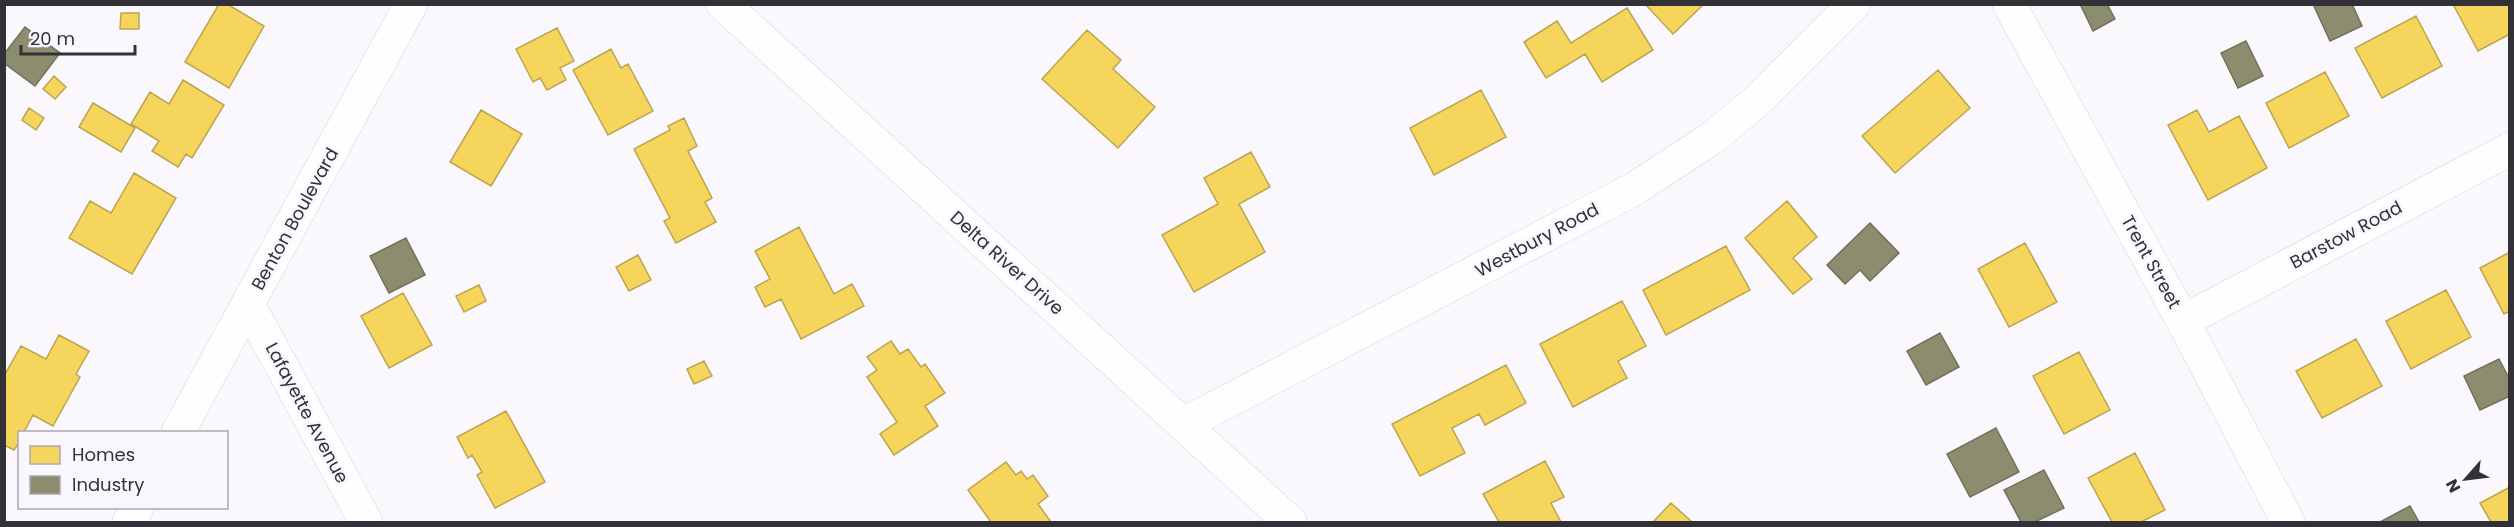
<svg xmlns="http://www.w3.org/2000/svg" width="2514" height="527" font-family="Poppins,sans-serif">
	<style>
		.homes { fill: #f6d55c; stroke: #bca451; stroke-width: 1.5 }
		.industry { fill: #8c8c6e; stroke: #71715e; stroke-width: 1.5 }
		.lines { fill: none; stroke-linecap: round; stroke-linejoin: round }
		.street-casing { stroke: #d5d4d9; stroke-width: 34 }
		.secondary-casing { stroke: #d5d4d9; stroke-width: 34 }
		.street { stroke: #fefeff; stroke-width: 33 }
		.secondary { stroke: #fefeff; stroke-width: 33 }
		.labels { text-anchor: middle; stroke-width: 6; stroke-linejoin: round; paint-order: stroke }
		.street-label { font-size: 18px; fill: #333138; stroke: #f9f7fe }
	</style>
	<rect width="100%" height="100%" fill="#faf8fd"/>
	<path class="homes" d="M219,4H227L264,26L229,88L185,62Z
		M1645,4H1704L1673,34Z
		M2453,4H2510V34L2478,51Z
		M1627,8L1653,50L1602,82L1585,54L1546,78L1524,42L1557,21L1571,43Z
		M121,13H139V29H120Z
		M2416,16L2442,66L2382,98L2355,48Z
		M557,28L574,61L560,68L566,80L547,90L540,78L533,82L516,49Z
		M1087,30L1121,60L1113,69L1155,107L1118,148L1042,79Z
		M611,49L621,68L628,64L653,111L608,135L573,70Z
		M1938,70L1970,108L1895,173L1862,136Z
		M2325,72L2349,116L2289,148L2266,103Z
		M54,76L66,87L55,99L43,89Z
		M183,80L224,105L192,158L186,154L178,167L152,151L159,141L131,124L150,92L169,104Z
		M1481,90L1506,137L1434,175L1410,128Z
		M93,103L135,128L121,152L79,127Z
		M29,108L44,118L36,130L22,120Z
		M481,110L522,134L491,186L450,162Z
		M2197,110L2209,132L2239,116L2267,168L2208,200L2168,125Z
		M684,118L697,146L688,151L712,198L705,202L716,222L676,243L664,221L670,218L634,149L670,130L668,126Z
		M1251,152L1270,187L1239,204L1265,252L1194,292L1162,235L1218,204L1204,178Z
		M134,173L176,198L132,274L69,238L90,201L111,213Z
		M1787,201L1817,237L1793,258L1812,279L1793,294L1745,238Z
		M799,227L834,294L852,284L864,306L801,339L781,299L765,307L755,287L770,279L755,251Z
		M2025,243L2057,302L2009,327L1978,269Z
		M1726,246L1750,290L1666,335L1643,290Z
		M2510,252V311L2504,314L2480,268Z
		M638,255L651,280L629,291L616,267Z
		M479,285L486,301L464,312L456,296Z
		M2446,290L2471,337L2411,369L2386,321Z
		M403,293L432,345L389,368L361,316Z
		M1622,301L1646,346L1618,361L1627,378L1573,407L1540,344Z
		M59,335L89,351L76,374L80,377L53,426L33,415L24,432H20V441L14,450L4,445V376L21,346L46,359Z
		M2356,339L2382,386L2322,418L2296,371Z
		M891,341L900,354L908,349L921,367L925,364L945,393L925,406L938,426L894,455L880,434L897,422L867,377L877,370L867,357Z
		M2079,352L2110,410L2064,434L2033,376Z
		M704,361L712,376L694,384L687,369Z
		M1506,365L1526,403L1485,425L1479,414L1452,428L1465,453L1420,476L1392,424Z
		M506,411L545,482L495,508L477,475L482,472L472,455L468,458L457,437Z
		M2135,453L2165,510L2141,522H2112L2088,478Z
		M1545,461L1564,497L1551,503L1561,522H1499L1483,494Z
		M1006,462L1016,475L1021,471L1027,479L1033,475L1048,496L1038,504L1051,522H991L968,490Z
		M2510,487V522H2491L2480,503Z
		M1671,503L1692,522H1653Z"/>
	<path class="industry" d="M2080,4H2107L2115,19L2093,31Z
		M2313,4H2352L2362,26L2330,41Z
		M25,27L60,53L35,86L4,63V54Z
		M2246,41L2263,76L2238,88L2221,53Z
		M1870,223L1899,253L1870,281L1860,270L1845,284L1827,265Z
		M406,238L425,275L389,293L370,256Z
		M1940,333L1959,367L1926,385L1907,351Z
		M2499,359L2510,380V396L2480,410L2464,376Z
		M1996,428L2019,472L1970,497L1947,454Z
		M2044,470L2064,508L2035,522H2021L2004,490Z
		M2410,506L2419,522H2380Z"/>
	<g class="lines">
		<g class="street-casing">
			<path id="street" d="M2009,4L2183,321L2288,522
				M248,304L366,522
				M2183,321L2510,149
				M1184,424L1634,189L1712,138L1758,100L1854,4
				M178,432L411,4
				M129,522L137,508"/>
		</g>
		<g class="secondary-casing">
			<path id="secondary" d="M723,4L1290,522"/>
		</g>
		<use href="#street" class="street"/>
		<use href="#secondary" class="secondary"/>
	</g>
	<g class="labels">
		<g class="street-label">
			<text transform="translate(295 219) rotate(-61)" y="6">Benton Boulevard</text>
			<text transform="translate(2346 235) rotate(-28)" y="6">Barstow Road</text>
			<text transform="translate(1537 240) rotate(-28)" y="6">Westbury Road</text>
			<text transform="translate(2151 262) rotate(61)" y="6">Trent Street</text>
			<text transform="translate(1007 263) rotate(42)" y="6">Delta River Drive</text>
			<text transform="translate(307 413) rotate(62)" y="6">Lafayette Avenue</text>
		</g>
	</g>
	<rect width="2514" height="527" fill="none" stroke="#333138" stroke-width="12"/>
	<rect x="18" y="431" width="210" height="78" fill="#f9f7fe" stroke="#aaa8af" stroke-width="1.5"/>
	<rect x="30" y="446" width="30" height="18" fill="#f6d55c" stroke="#aaa8af" stroke-width="1.5"/>
	<text x="72" y="461" font-size="18" fill="#333138">Homes</text>
	<rect x="30" y="476" width="30" height="18" fill="#8c8c6e" stroke="#aaa8af" stroke-width="1.5"/>
	<text x="72" y="491" font-size="18" fill="#333138">Industry</text>
	<g transform="translate(2466 479) rotate(242)" stroke="#f9f7fe" stroke-width="4.5" paint-order="stroke">
	<path d="M0-4.5L10 22L0 15L-10 22Z" fill="#333138"/>
	<text y="-9" font-size="16" font-weight="bold" text-anchor="middle" fill="#333138">N</text>
	</g>
	<path d="M21 45v9h114v-9" fill="none" stroke="#333138" stroke-width="3"/>
	<text x="30" y="45" font-size="18" fill="#333138" stroke="#f9f7fe" stroke-width="4.5" paint-order="stroke">20 m</text>
</svg>
